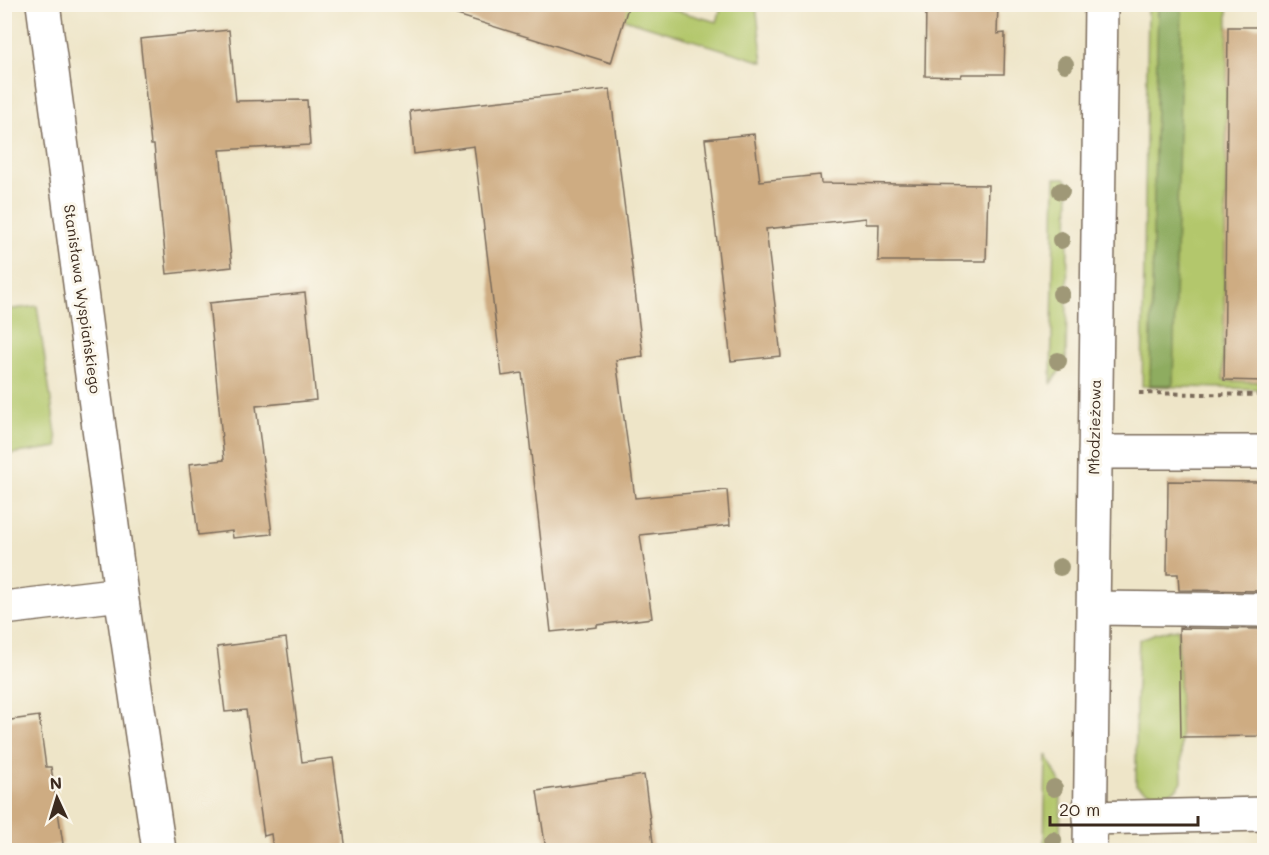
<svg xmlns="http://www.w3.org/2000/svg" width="1269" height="855" font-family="Mali,sans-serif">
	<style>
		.green { fill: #b3c76c; stroke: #777845; stroke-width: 1.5 }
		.forest { fill: #8eac60; stroke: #646b3f; stroke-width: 1.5 }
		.building { fill: #ceac82 }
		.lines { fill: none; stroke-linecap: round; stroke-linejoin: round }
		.minor-casing { stroke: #7a6b5a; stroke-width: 36 }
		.path { stroke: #7a6b5a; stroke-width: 4; stroke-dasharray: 4.5 4.5; stroke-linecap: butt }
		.minor { stroke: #fff; stroke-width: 33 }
		.tree { fill: #9f9877 }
		.labels { text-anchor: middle; stroke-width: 6; stroke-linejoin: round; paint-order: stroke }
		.street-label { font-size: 15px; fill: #3b2a1e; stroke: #fbf7ec }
	</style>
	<rect width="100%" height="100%" fill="#fbf7ec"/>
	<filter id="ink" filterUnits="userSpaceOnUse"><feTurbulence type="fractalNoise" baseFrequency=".0167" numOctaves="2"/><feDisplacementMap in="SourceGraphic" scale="12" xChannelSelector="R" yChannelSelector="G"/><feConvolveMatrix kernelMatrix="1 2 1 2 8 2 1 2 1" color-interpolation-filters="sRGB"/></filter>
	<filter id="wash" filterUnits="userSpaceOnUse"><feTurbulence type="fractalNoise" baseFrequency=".008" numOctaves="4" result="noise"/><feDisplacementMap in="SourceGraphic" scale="24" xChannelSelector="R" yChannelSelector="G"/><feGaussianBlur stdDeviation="1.35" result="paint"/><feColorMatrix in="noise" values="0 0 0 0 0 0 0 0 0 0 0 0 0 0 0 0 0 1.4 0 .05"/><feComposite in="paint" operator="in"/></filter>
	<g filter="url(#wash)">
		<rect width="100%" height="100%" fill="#eee5c8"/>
		<path class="green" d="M579,5H656L717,22L722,5H756L763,62Z
			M1148,5H1228L1223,381L1264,382V389L1142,386Z
			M1055,178H1065L1069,183L1066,362L1051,383Z
			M37,306L58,447L5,455V310Z
			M1178,629L1182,781C1174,799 1150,795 1136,785V703L1139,640L1156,633Z
			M1046,754L1061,784L1060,850H1044Z"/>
		<path class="forest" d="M1158,5H1182L1173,385H1150Z"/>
		<g id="blocks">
			<path class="building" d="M456,4H629L611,63L454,14Z
				M926,4H998L997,34L1005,33L1004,74H962L961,77L925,76Z
				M1228,27H1264V381L1224,380Z
				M229,30L236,101L307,100L310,145L220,150L232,267L167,274L154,145H151L140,39Z
				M610,89L643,356L616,360L635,498L727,490L730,525L640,535L652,618L597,625V627L551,632L522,373L502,376L474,146L414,154L410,111Z
				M754,134L760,181L820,175L821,183L988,185L986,261H878L879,224H866V218L766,229L781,356L731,361L705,139Z
				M305,293L316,400L256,406L272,534L233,538L232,531L198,535L189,464L224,460L209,303Z
				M1168,481L1264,482V591L1179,590L1178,574H1167Z
				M1179,628L1264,629V736L1181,737Z
				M286,638L302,762L333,758L346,850H273L271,834L264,836L246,710L225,712L217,647Z
				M39,716L46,767H51L63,844L47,847L48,850H4V721Z
				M644,775L654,850H546L537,791Z"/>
		</g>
	</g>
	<g filter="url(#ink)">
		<use href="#blocks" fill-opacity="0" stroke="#7a6b5a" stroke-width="1.5"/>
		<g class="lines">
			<g class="minor-casing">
				<path id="minor" d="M43,4L121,594L159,850
					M1095,452H1264
					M4,608L121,594
					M1093,608L1264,610
					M1090,818L1264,814
					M1090,850L1101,4"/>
			</g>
			<path class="path" d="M1139,393L1264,395"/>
			<use href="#minor" class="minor"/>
		</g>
		<g class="tree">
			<circle cx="1065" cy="64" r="9"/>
			<circle cx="1061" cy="191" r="9"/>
			<circle cx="1061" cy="240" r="9"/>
			<circle cx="1061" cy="294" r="9"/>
			<circle cx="1058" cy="361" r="9"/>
			<circle cx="1060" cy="567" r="9"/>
			<circle cx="1054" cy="788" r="9"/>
			<circle cx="1053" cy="840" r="9"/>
		</g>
	</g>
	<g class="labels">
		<g class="street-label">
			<text transform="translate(82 299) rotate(82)" y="5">Stanisława Wyspiańskiego</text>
			<text transform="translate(1095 427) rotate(-89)" y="5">Młodzieżowa</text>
		</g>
	</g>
	<rect width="1269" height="855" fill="none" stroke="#fbf7ec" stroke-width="24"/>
	<g transform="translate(57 798) rotate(356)" stroke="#fbf7ec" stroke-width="4.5" paint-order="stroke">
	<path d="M0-4.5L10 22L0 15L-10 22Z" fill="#3b2a1e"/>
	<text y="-9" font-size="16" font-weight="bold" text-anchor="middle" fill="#3b2a1e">N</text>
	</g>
	<path d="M1050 816v9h148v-9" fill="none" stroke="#3b2a1e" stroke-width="3"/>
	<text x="1059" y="816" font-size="18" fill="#3b2a1e" stroke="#fbf7ec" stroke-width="4.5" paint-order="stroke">20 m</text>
</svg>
